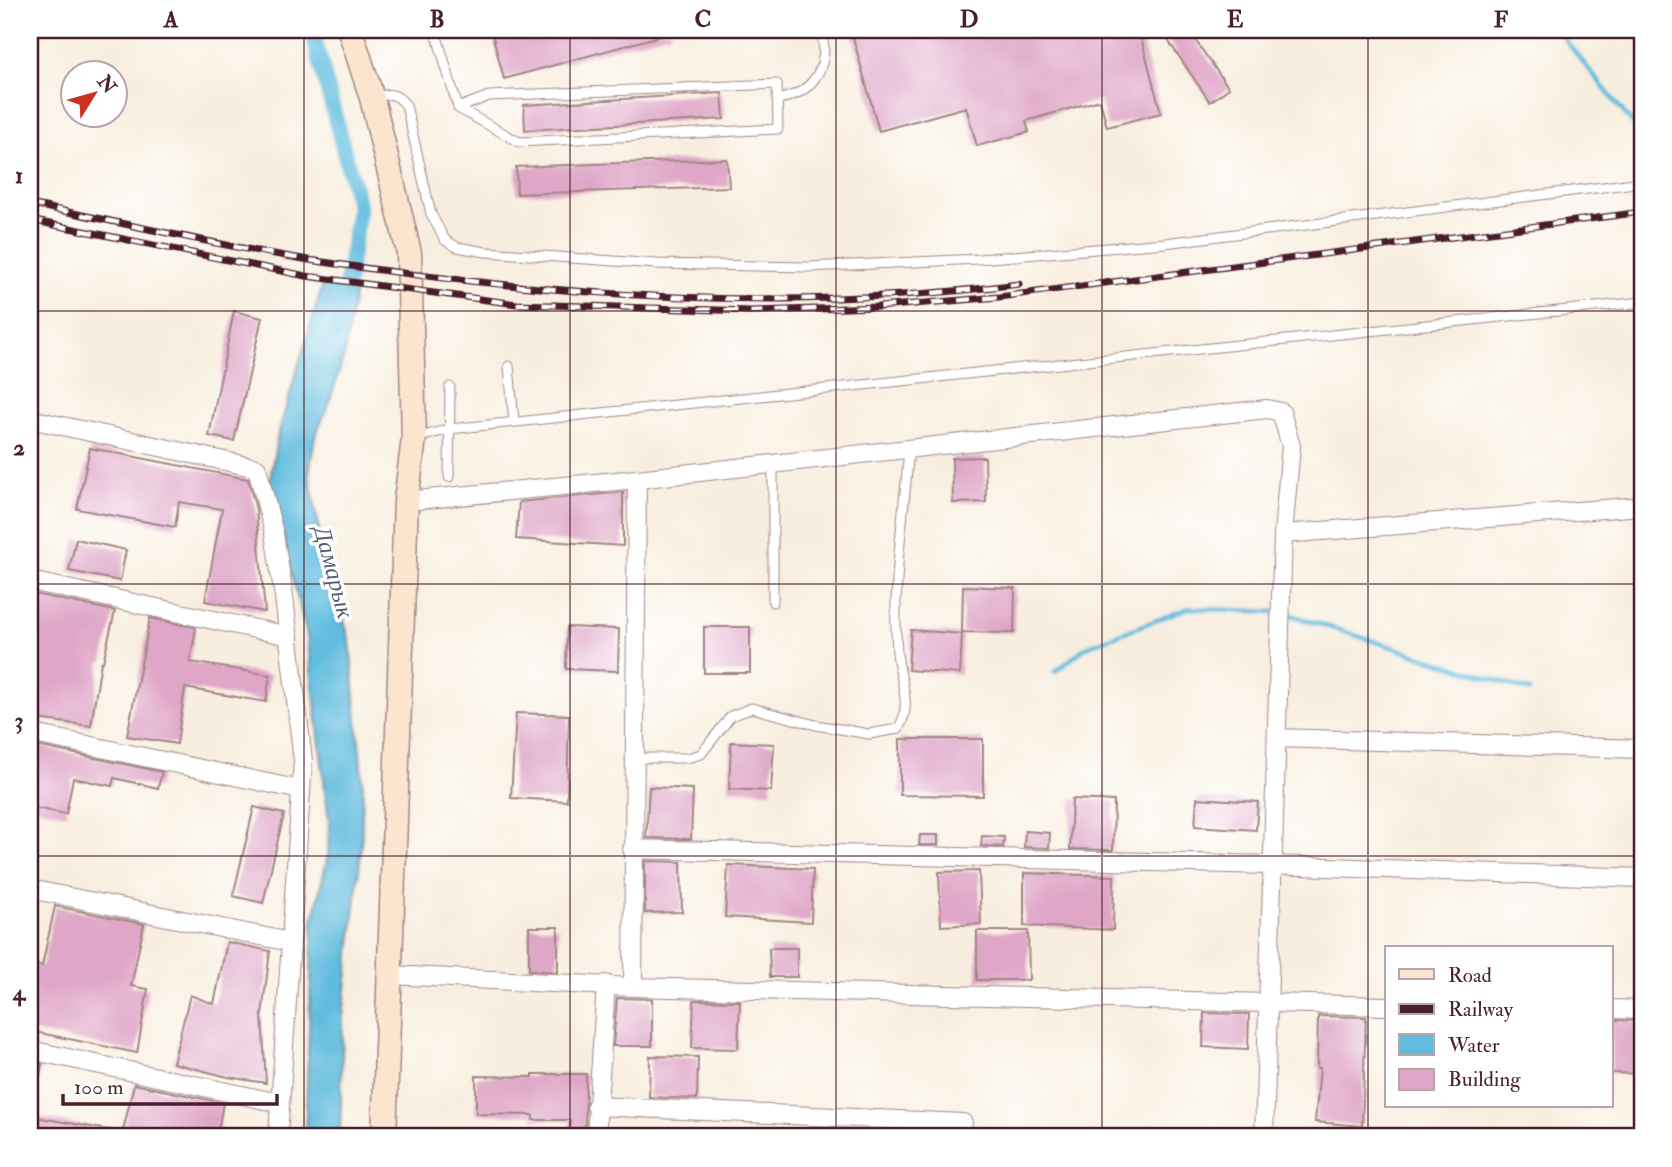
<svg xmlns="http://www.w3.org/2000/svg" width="1672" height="1167" font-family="'IM FELL Double Pica',serif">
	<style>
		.water { fill: #61bcde; stroke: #566e84; stroke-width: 2 }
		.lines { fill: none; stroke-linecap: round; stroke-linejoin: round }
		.stream { stroke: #61bcde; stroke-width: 4.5 }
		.canal { stroke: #61bcde; stroke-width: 16 }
		.building { fill: #dfa6c7 }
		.service-casing { stroke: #a18685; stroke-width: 11 }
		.minor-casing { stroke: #a18685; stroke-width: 20 }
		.secondary-casing { stroke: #a18685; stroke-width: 27 }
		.service { stroke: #fff; stroke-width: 9 }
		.minor { stroke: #fff; stroke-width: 18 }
		.secondary { stroke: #fce5cf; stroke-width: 24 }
		.rail-casing { stroke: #4a1f2b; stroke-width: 7 }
		.rail { stroke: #fff; stroke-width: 4.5; stroke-dasharray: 13; stroke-linecap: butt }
		.grid { fill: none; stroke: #4a1f2b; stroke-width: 2; stroke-opacity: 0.55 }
		.labels { text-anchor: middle; stroke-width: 7; stroke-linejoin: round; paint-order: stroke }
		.water-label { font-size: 24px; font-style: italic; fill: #535e73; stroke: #fff }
		.neatline { fill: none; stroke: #4a1f2b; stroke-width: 2.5 }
		.grid-label { font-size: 23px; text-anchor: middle; font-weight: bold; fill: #4a1f2b }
	</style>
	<rect width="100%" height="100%" fill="#fff"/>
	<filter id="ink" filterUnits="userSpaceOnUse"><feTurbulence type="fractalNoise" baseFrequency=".0143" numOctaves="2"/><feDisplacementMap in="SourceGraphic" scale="14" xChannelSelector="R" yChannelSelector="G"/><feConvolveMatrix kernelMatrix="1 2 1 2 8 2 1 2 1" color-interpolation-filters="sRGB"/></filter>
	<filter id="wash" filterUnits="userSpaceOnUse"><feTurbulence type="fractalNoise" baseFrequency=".00686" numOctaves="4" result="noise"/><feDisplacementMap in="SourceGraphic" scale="28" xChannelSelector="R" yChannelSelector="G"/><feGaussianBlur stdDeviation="1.57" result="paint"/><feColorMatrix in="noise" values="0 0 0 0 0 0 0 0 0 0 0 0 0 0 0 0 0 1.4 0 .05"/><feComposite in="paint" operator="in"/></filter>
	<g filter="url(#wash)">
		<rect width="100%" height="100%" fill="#f8eedf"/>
		<path class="water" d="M323,283L355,290L344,356L330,401L315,436L309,473L320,535L350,642L363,786L361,851L343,1017L340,1137H305L313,921L328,855L329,822L307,635L269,484L277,438Z"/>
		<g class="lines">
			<path class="stream" d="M1557,30L1642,135
				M1285,613L1530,691
				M1055,672L1086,647L1188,608L1276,612"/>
			<path class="canal" d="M312,30L359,208L343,307"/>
		</g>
		<g id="blocks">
			<path class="building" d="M491,30H671V33L504,79Z
				M851,30H1139L1161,113L1107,127L1100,100L1026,121L1029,132L977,146L966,107L879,131Z
				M1161,30H1188L1229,88L1210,102Z
				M722,93L724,119L525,130L524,105Z
				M727,159L729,187L517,194L516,167Z
				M234,311L262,318L234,441L209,436Z
				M90,448L248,479L256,509L265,612L205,601L222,509L179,502L175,527L77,509Z
				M985,457L986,502L953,503L952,458Z
				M623,492V546L516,539L519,502Z
				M76,539L126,550L120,581L69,571Z
				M963,586L1015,588L1014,633L962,632Z
				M30,593L115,611L103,662H101L91,726L30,718L32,602Z
				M150,618L196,628L190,662L270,675L266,702L185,688L177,744L127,736Z
				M567,627L619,629L618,671L566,669Z
				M704,627H750V673H704Z
				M911,630L962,634L960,674L908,670Z
				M516,713L569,715L567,801L511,798Z
				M900,739H983V796L900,795Z
				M731,742L774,744L771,791L729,789Z
				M32,745L162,772L158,788L114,778L112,786L73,778L66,814L30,807Z
				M649,787L693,789L691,839L646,838Z
				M1197,798L1258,802L1256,830L1195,826Z
				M1072,799L1114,801L1113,850L1070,849Z
				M254,807L284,814L263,903L233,896Z
				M1025,831L1050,833L1049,848L1024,847Z
				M920,835H938V845H919Z
				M982,836L1004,837L1003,847L981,846Z
				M645,861L681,862L682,912L645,913Z
				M728,865L813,869L811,922L725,917Z
				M979,871L981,924L941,926L939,872Z
				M1024,873L1114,876L1113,930L1024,926Z
				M55,906L144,924L131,986L148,989L137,1053L30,1031V963L42,966Z
				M529,927H558V972L529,970Z
				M977,931H1028L1029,980H977Z
				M227,942L270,951L262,1015L266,1083L228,1077L173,1063L190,995L214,1004Z
				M769,948H797V977H770Z
				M617,998L652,999V1046H613Z
				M694,1000L740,1001L738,1049L692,1048Z
				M1204,1013L1249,1014L1248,1049L1203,1047Z
				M1318,1016L1366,1017L1362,1126L1315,1122L1320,1068H1317Z
				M1611,1020L1642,1021V1074L1611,1073Z
				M650,1056L698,1057L697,1099L649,1097Z
				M30,1062L42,1064L35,1099H30Z
				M533,1074H586L585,1137H570V1120H533V1115L476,1114V1076L533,1077Z
				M134,1084L223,1103L217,1137L122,1135Z
				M30,1116L114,1131L113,1137H30Z"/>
		</g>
	</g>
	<g filter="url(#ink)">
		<use href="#blocks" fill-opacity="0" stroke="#a18685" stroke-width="2"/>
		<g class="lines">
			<g class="service-casing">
				<path id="service" d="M445,30L436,33L458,108L519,142L778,129L777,84L489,96L458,108
					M374,98C389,93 395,92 406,105L431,214L445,240L457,247L486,252L657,264L808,267L979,259L1165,243L1642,182
					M777,99C813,95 832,64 820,30
					M509,366L514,422
					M416,438L450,429L1642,302
					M449,477L450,387
					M773,602V464
					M633,758H687L701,754L731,716L752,708L816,725L869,734L898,729C914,705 899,679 897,652C892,585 904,515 909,448"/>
			</g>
			<g class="minor-casing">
				<path id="minor" d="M30,419L257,468L274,533L284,597L303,761L278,1137
					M406,501L637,479L1267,409L1281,412L1291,446L1283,534L1264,1137
					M1283,534L1642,506
					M30,581L289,636
					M30,733L301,790
					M1277,738L1642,749
					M632,849L1271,865L1642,878
					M30,889L290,942
					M390,975L633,987L1387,1006
					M633,987L637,479
					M1611,1009L1642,1010
					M30,1050L279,1103
					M596,1106L963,1123
					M596,1137L606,984"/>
			</g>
			<g class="secondary-casing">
				<path id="secondary" d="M350,30L372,98L409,253L414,438L406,501L384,1137"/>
			</g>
			<use href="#service" class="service"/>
			<use href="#minor" class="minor"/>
			<use href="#secondary" class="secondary"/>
			<g class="rail-casing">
				<path id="rail" d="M30,204C123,223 215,245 309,260C542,295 784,314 1019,284
					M30,220L306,276L517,304L751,311L878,307L999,297L1642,212"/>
			</g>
			<use href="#rail" class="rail"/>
		</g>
	</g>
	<path class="grid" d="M304,30V1137M570,30V1137M836,30V1137M1102,30V1137M1368,30V1137M30,311H1642M30,584H1642M30,856H1642"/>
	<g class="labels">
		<g class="water-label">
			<text transform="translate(334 572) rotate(75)" y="8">Дамарык</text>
		</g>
	</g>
	<rect width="1672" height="1167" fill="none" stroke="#fff" stroke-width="77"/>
	<rect x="1385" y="946" width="228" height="161" fill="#ffffff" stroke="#b7a5aa" stroke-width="2"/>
	<rect x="1399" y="969" width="35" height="10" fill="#fce5cf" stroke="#b7a5aa" stroke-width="2"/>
	<text x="1448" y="982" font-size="21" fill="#4a1f2b">Road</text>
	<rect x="1399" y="1004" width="35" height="10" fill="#4a1f2b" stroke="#b7a5aa" stroke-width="2"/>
	<text x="1448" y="1016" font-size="21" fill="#4a1f2b">Railway</text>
	<rect x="1399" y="1034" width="35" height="21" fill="#61bcde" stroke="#b7a5aa" stroke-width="2"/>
	<text x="1448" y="1052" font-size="21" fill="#4a1f2b">Water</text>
	<rect x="1399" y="1069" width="35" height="21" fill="#dfa6c7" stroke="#b7a5aa" stroke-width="2"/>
	<text x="1448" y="1086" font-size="21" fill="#4a1f2b">Building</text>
	<g transform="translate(94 94) rotate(53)"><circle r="33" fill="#ffffff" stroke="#b7a5aa" stroke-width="2"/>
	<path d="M0-5L12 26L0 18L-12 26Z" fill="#c8321e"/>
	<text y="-10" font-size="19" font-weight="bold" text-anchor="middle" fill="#4a1f2b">N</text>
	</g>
	<path d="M63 1094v10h214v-10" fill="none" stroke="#4a1f2b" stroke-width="3.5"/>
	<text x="74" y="1094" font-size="21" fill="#4a1f2b" stroke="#ffffff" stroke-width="5" paint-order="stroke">100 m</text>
	<rect x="38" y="38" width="1596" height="1090" class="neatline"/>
	<g class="grid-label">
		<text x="171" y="27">A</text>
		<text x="437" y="27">B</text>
		<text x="703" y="27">C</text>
		<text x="969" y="27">D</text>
		<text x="1235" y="27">E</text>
		<text x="1501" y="27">F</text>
		<text x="19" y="183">1</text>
		<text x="19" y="455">2</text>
		<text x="19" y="728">3</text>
		<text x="19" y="1000">4</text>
	</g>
</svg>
